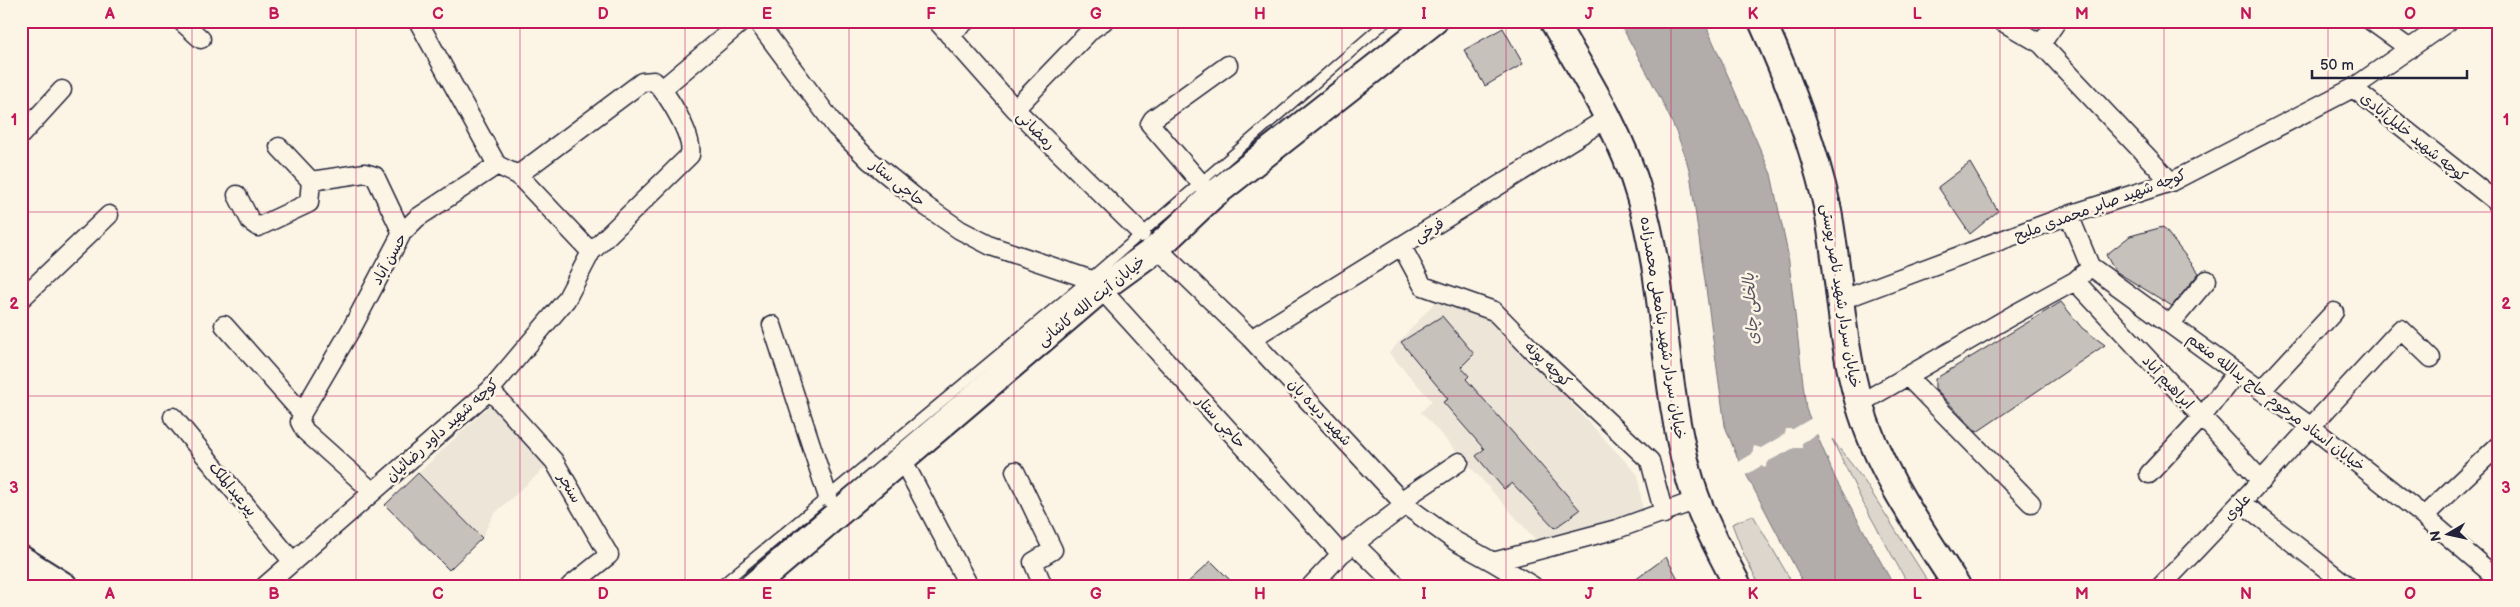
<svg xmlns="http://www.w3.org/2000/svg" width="2520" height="607" font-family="'Balsamiq Sans','Playpen Sans Arabic',sans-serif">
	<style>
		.built { fill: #ece5d8 }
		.green { fill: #dcd6cc; stroke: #7f7c84 }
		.water { fill: #b2adab; stroke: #78757e }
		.pier { fill: #fcf5e5 }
		.building { fill: #c6c1bb; stroke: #22223b }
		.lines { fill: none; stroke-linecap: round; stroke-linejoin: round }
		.service-casing { stroke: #22223b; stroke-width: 12 }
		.minor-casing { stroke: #22223b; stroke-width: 21 }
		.secondary-casing { stroke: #22223b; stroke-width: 30 }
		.service { stroke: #fcf5e5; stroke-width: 9 }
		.minor { stroke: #fcf5e5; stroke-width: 18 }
		.secondary { stroke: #fcf5e5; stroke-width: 26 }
		.grid { fill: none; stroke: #c2185b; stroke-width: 1; stroke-opacity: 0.55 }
		.labels { text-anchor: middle; stroke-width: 5; stroke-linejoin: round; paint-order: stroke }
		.street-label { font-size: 15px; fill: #22223b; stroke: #fcf5e5 }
		.water-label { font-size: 16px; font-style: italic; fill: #545362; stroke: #fcf5e5 }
		.neatline { fill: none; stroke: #c2185b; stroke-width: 2 }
		.grid-label { font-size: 16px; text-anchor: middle; font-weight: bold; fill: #c2185b }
	</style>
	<rect width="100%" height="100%" fill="#fcf5e5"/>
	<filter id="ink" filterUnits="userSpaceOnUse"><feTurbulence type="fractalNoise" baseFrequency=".02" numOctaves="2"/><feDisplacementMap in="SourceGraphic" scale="10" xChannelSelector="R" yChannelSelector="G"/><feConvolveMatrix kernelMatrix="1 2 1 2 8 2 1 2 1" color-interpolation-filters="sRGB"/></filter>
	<g filter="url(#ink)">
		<path class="built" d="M1435,302L1492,318L1638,475L1643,513L1536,540L1421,412L1432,401L1389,353Z
			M493,402L548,465L493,515L482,538L449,570L385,505Z"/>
		<path class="green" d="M1832,439L1863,479L1931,586H1909L1862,501Z
			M1753,515L1794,586H1760L1744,555L1732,524Z"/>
		<path class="water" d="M1619,21H1704L1771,174L1788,254L1806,409L1836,480L1894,586H1805L1737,457L1725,426L1690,173C1676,119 1645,71 1619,21Z"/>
		<path class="pier" d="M1812,418L1819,433L1802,443V448H1794L1769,461L1765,468L1761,466L1744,476L1737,463L1752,454L1754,446L1761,448L1785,434L1786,429H1793Z"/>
		<path class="building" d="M1503,28L1523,64L1485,86L1464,50Z
			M1970,163L1998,211L1970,234L1938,187Z
			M2163,227L2199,273L2172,306L2115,271L2106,255L2130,236Z
			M2061,302L2082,328L2105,345L1977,432L1935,389V379Z
			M1442,316L1474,354L1461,367L1469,376L1466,379L1580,510L1555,528L1512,483L1504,489L1476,456L1484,449L1443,402L1448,399L1401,342Z
			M418,473L482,538L449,570L385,505Z
			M1666,557L1682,586H1627Z
			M1211,561L1236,586H1184Z"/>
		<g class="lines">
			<g class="service-casing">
				<path id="service" d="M720,586L1089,279L1387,21"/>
			</g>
			<g class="minor-casing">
				<path id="minor" d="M181,21L201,39
					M418,21L497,165
					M757,21L836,127L869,160L927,207L960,230L991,246L1089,279
					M937,21L1015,109L1141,233
					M2001,21L2041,44L2171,182
					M2371,21L2410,49
					M949,35L966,21
					M2041,44L2057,21
					M2353,88L2499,204
					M662,89L743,21
					M1015,109L1092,29L1104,21
					M21,135L62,90
					M279,147L311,181L365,173L375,176L402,233
					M518,175L591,252
					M237,195L251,222L258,227L309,203L311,181
					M1212,196L1150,124L1153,119L1228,65
					M2069,215L2090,266L2310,426L2424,516L2499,580
					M1402,247L1423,286L1494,311L1536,354L1650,461L1664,514
					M1157,248L1251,339L1405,505L1455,541L1493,562L1617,529L1697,500
					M2075,281L2262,481
					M1101,289L1341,554
					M21,299L109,215
					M1841,300L2069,215L2171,182L2353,88L2449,21
					M2171,323L2207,280
					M224,325L302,413
					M772,325L828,497
					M1251,339L1606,119
					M1908,377L2031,503
					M490,390L554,461L609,555L570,586
					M2262,390L2334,312
					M1859,404L2013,315L2075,281L2083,274
					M173,417L293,562
					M902,459L969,586
					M1015,471L1053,550L1033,562L1043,586
					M2149,474L2201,418L2237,372
					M1402,500L1459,462
					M2242,503L2348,586
					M2424,516L2499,445
					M1354,544L1397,586
					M1493,562L1533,586
					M265,586L490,390L566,300L591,252L690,155C694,137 668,94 654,81L642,82L518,175L497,165L417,218L402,233L353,326L302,413L300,422L305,431L373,492
					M1311,586L1341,554L1405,505
					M2161,586C2243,502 2321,415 2401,329L2431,358"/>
			</g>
			<g class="secondary-casing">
				<path id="secondary" d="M1553,21C1586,77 1622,134 1640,197C1666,286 1663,382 1688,472C1698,512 1719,549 1738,586
					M1762,21C1789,81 1813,142 1827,206C1840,271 1840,339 1859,403C1878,470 1920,528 1957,586
					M21,559L64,586
					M21,583L26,586
					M753,586L1101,289L1157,248L1212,196L1434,21"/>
			</g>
			<use href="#service" class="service"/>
			<use href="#minor" class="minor"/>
			<use href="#secondary" class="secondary"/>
		</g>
	</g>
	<path class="grid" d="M192,21V586M356,21V586M520,21V586M685,21V586M849,21V586M1014,21V586M1178,21V586M1342,21V586M1506,21V586M1671,21V586M1835,21V586M2000,21V586M2164,21V586M2328,21V586M21,212H2499M21,396H2499"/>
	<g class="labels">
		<g class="street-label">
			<text transform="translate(1036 130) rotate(45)" y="5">رمضانی</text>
			<text transform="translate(2414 137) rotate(39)" y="5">کوچه شهید خلیل‌آبادی</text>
			<text transform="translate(898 183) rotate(39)" y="5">حاجی ستار</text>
			<text transform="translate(2100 205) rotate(-20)" y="5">کوچه شهید صابر محمدی ملیح</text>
			<text transform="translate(1429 230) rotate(-32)" y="5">فرخی</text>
			<text transform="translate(389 259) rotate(-61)" y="5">حسن آباد</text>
			<text transform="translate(1841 296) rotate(81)" y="5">خیابان سردار شهید ناصر پوستی</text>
			<text transform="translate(1091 301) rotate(-39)" y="5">خیابان آیت الله کاشانی</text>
			<text transform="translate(1663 328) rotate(81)" y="5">خیابان سردار شهید بنامعلی محمدزاده</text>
			<text transform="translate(1548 364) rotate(44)" y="5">کوچه پونه</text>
			<text transform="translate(2168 382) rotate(47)" y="5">ابراهیم آباد</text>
			<text transform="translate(2276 402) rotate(37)" y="5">خیابان استاد مرحوم حاج یدالله منعم</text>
			<text transform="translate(1320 412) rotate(47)" y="5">شهید دیده بان</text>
			<text transform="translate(1221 422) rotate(48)" y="5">حاجی ستار</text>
			<text transform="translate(442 430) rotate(-42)" y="5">کوچه شهید داود رضائیان</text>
			<text transform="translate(570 488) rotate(60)" y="5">سنجر</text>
			<text transform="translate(233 489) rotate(50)" y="5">پیرعبدالملک</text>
			<text transform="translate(2237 507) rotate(-46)" y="5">علوی</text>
		</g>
		<g class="water-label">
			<text transform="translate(1750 309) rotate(-94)" y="6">بالخلی چای</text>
		</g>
	</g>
	<rect width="2520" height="607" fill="none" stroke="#fcf5e5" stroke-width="55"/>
	<g transform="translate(2448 534) rotate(261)" stroke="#fcf5e5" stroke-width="4" paint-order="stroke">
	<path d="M0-4L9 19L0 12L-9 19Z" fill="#22223b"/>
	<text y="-8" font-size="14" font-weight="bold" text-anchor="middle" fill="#22223b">N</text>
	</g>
	<path d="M2312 70v8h155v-8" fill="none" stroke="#22223b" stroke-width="2.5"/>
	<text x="2320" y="70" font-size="15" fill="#22223b" stroke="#fcf5e5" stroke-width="4" paint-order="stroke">50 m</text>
	<rect x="28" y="28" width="2464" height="552" class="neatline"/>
	<g class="grid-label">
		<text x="110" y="19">A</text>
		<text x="274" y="19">B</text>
		<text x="438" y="19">C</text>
		<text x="603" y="19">D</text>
		<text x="767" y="19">E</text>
		<text x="931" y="19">F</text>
		<text x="1096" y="19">G</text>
		<text x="1260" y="19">H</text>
		<text x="1424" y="19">I</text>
		<text x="1589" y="19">J</text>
		<text x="1753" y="19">K</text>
		<text x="1917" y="19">L</text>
		<text x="2082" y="19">M</text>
		<text x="2246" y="19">N</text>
		<text x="2410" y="19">O</text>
		<text x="14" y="125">1</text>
		<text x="2506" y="125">1</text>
		<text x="14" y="309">2</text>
		<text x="2506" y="309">2</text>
		<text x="14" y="493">3</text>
		<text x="2506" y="493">3</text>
		<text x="110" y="599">A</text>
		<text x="274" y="599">B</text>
		<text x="438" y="599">C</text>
		<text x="603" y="599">D</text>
		<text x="767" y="599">E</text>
		<text x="931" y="599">F</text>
		<text x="1096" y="599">G</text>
		<text x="1260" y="599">H</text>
		<text x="1424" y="599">I</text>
		<text x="1589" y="599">J</text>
		<text x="1753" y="599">K</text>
		<text x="1917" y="599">L</text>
		<text x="2082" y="599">M</text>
		<text x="2246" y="599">N</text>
		<text x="2410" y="599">O</text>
	</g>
</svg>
